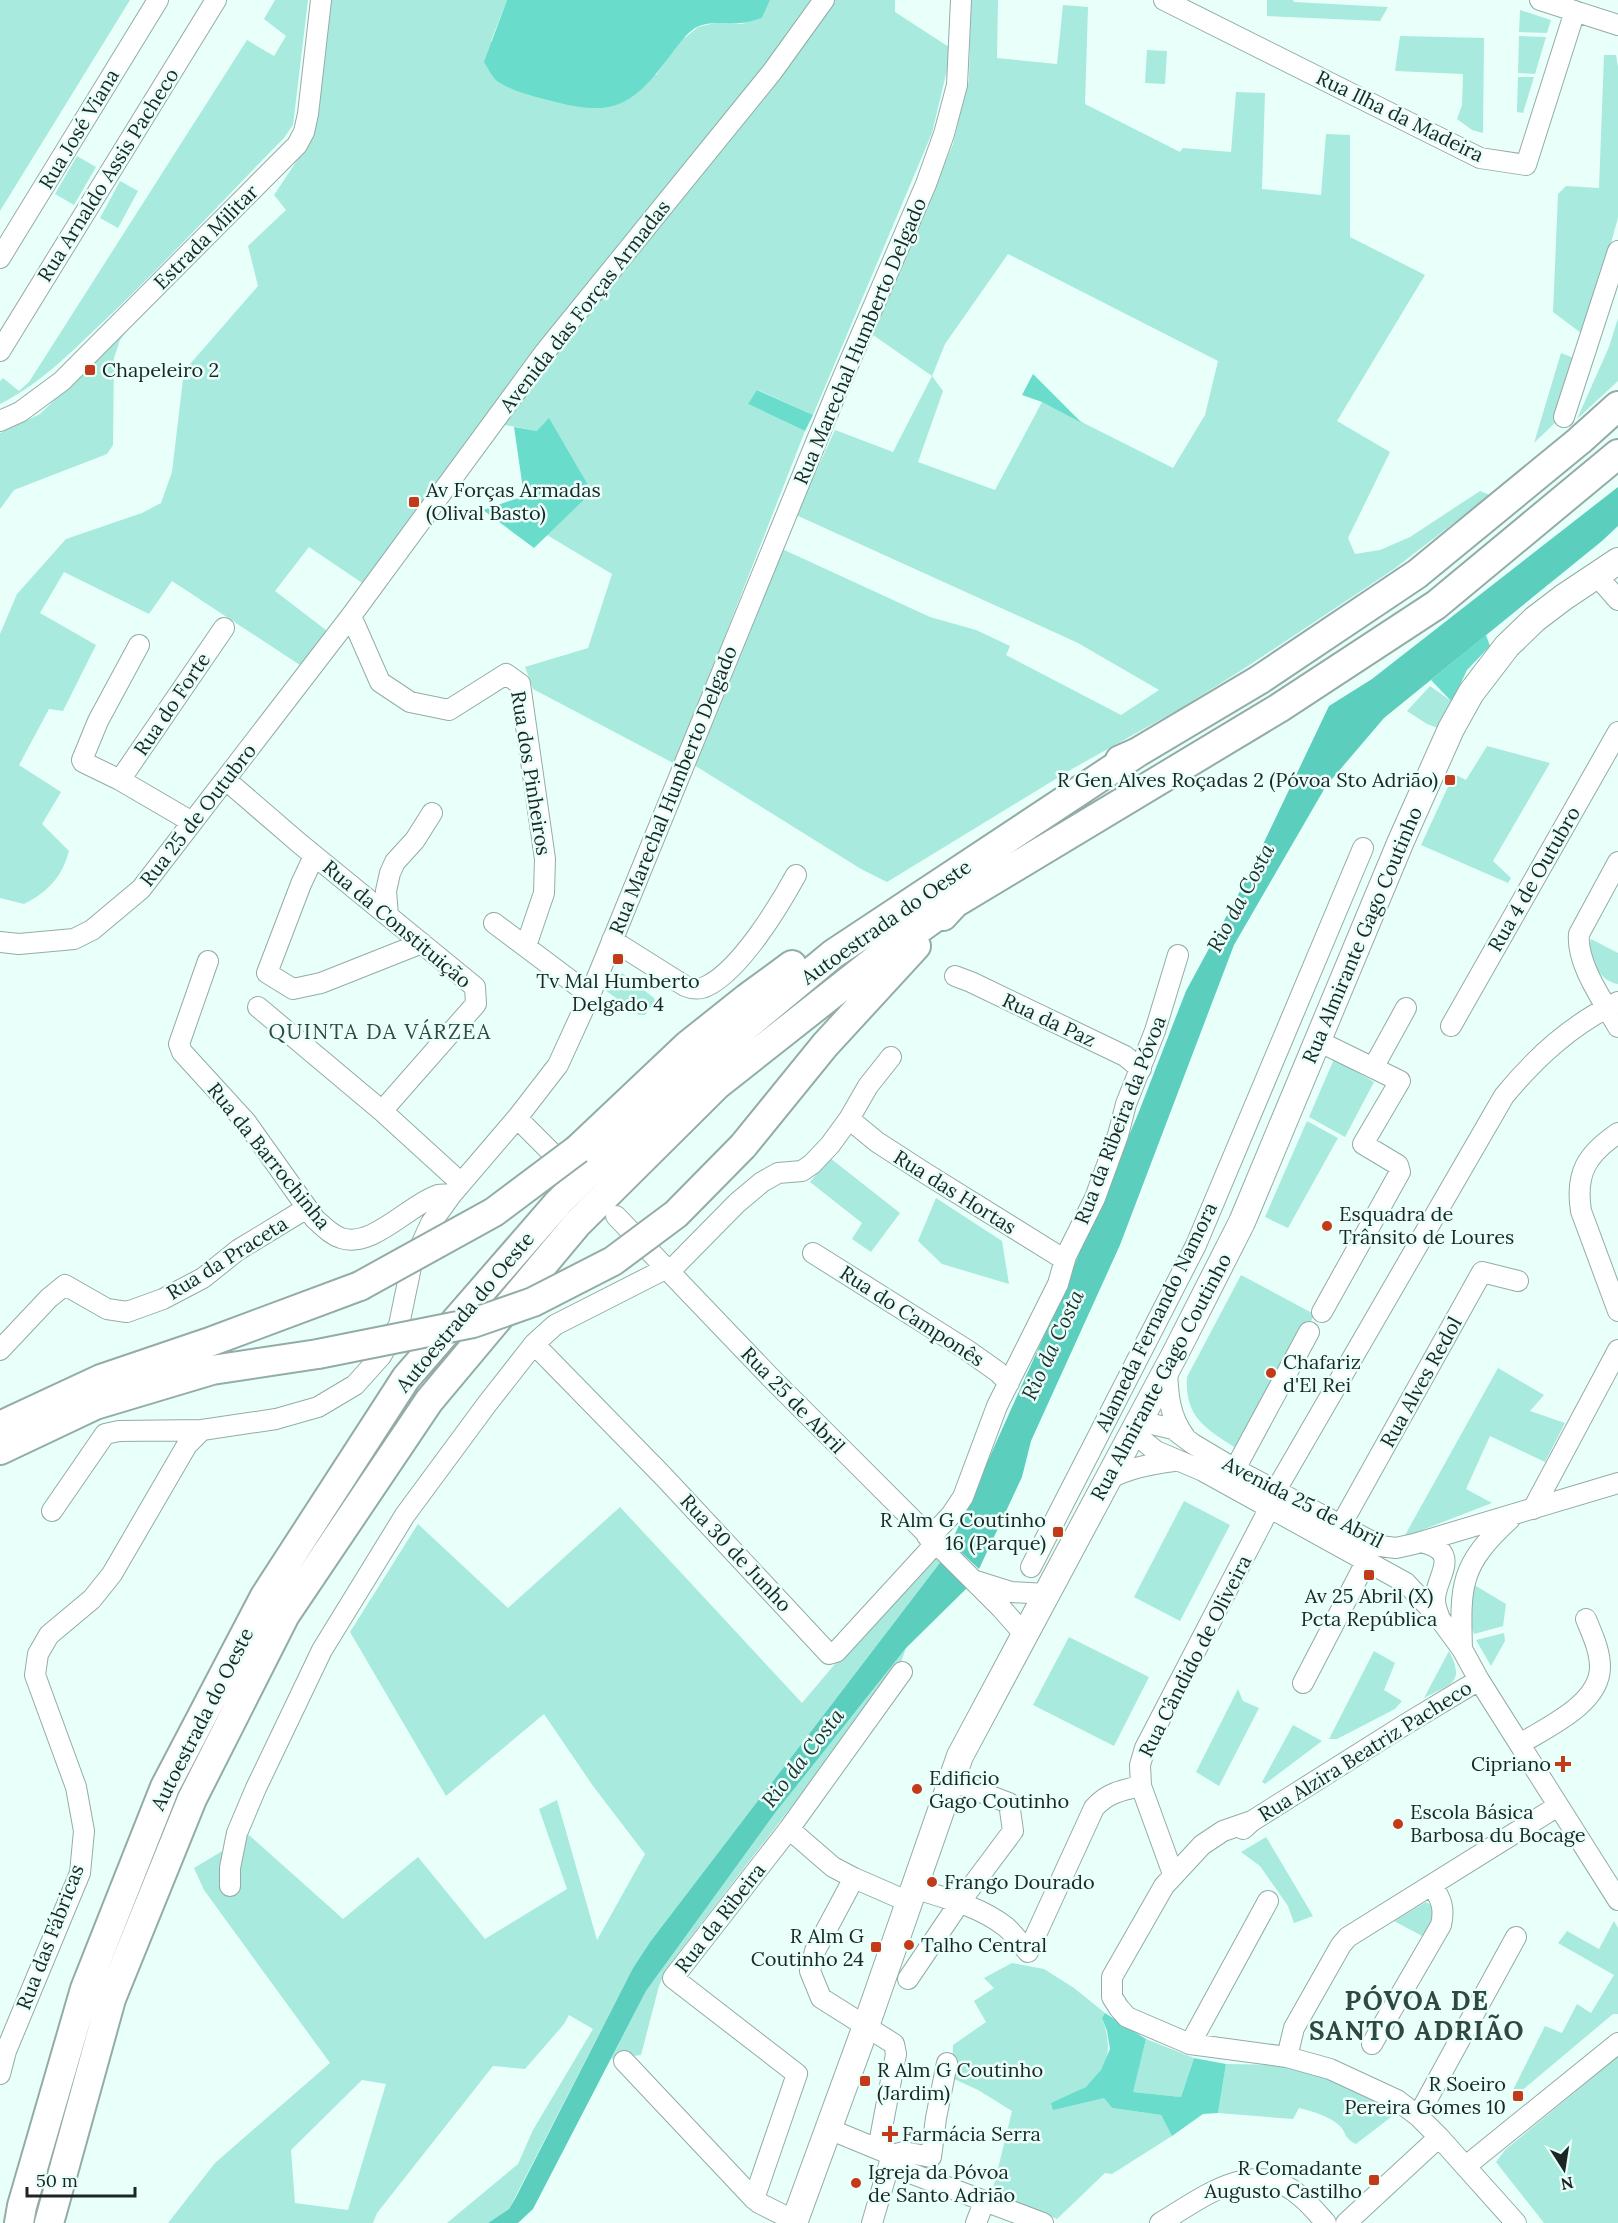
<svg xmlns="http://www.w3.org/2000/svg" width="1618" height="2223" font-family="Lora,serif">
	<style>
		.green { fill: #a8eade; fill-rule: evenodd }
		.forest { fill: #6adccb }
		.water { fill: #5bcebd }
		.lines { fill: none; stroke-linecap: round; stroke-linejoin: round }
		.minor-casing { stroke: #93aca7; stroke-width: 22 }
		.major-casing { stroke: #93aca7; stroke-width: 28 }
		.highway-casing { stroke: #93aca7; stroke-width: 32 }
		.minor { stroke: #fff; stroke-width: 20 }
		.major { stroke: #fff; stroke-width: 26 }
		.highway { stroke: #fff; stroke-width: 28 }
		.highway-bridge-casing { stroke: #93aca7; stroke-width: 32; stroke-linecap: butt }
		.highway-bridge { stroke: #fff; stroke-width: 28 }
		.poi-dot { fill: #c3391a; stroke: #e9fffa; stroke-width: 2 }
		.labels { text-anchor: middle; stroke-width: 5; stroke-linejoin: round; paint-order: stroke }
		.street-label { font-size: 20px; fill: #1c2725; stroke: #e9fffa }
		.poi-label { font-size: 20px; fill: #1c2725; stroke: #e9fffa; text-anchor: start }
		.water-label { font-size: 21px; font-style: italic; fill: #1c302d; stroke: #e9fffa }
		.neighbourhood-label { font-size: 21px; letter-spacing: 1.5px; fill: #304743; stroke: #e9fffa }
		.district-label { font-size: 26px; font-weight: bold; letter-spacing: 1.5px; fill: #304743; stroke: #e9fffa }
	</style>
	<rect width="100%" height="100%" fill="#e9fffa"/>
	<path class="green" d="M0,0H130L0,211Z
		M275,0H308L293,125L284,138C225,198 168,260 107,318C73,350 42,383 0,404V381L3,378L19,391L29,382L247,40L274,56L286,36L264,19Z
		M331,0H507L491,41L656,75L681,41L698,27L719,22L741,24L762,18L770,0H827L833,3L835,0H895V12L952,49L932,133L813,415L758,390L748,404L805,431L675,764L533,689L525,667L588,648L612,574L547,535L592,492L537,431L505,425L432,519L380,595L309,547L275,591L335,637L309,671L172,581L149,614L64,572L40,613L96,645L63,711L49,709L19,765L61,792L42,824L69,851C62,877 48,892 24,904L0,898V634L17,594L66,539L142,513L161,503L172,472L184,371L258,286L248,246L286,210L274,195L312,138L317,121Z
		M971,0H998L997,58L1057,64L1063,5L1088,7L1085,104L1180,152L1183,148L1231,152L1236,92L1265,93L1262,189L1321,195L1326,134L1350,135V237L1425,275L1337,421L1390,452L1348,538L1355,554L1380,550L1410,537L1480,491L1490,495L1394,569L1245,668L1181,708L1072,769L887,882L861,869L694,765C727,695 753,621 780,548L930,617L976,630L1010,646L1006,655L1121,715L1159,690L1078,643L796,515L835,430L893,452L932,376L873,335L953,144L969,80ZM1008,254L1218,361L1205,415L1173,468L1042,402L995,490L918,462L943,391L932,376L945,344Z
		M1267,0H1293L1294,2L1388,7L1380,21L1267,16Z
		M1520,10L1551,20L1547,33L1519,32Z
		M1400,36L1484,38L1483,133L1472,130L1457,119L1462,105L1463,74L1395,71Z
		M1519,36L1546,37L1535,74L1518,73Z
		M1147,50L1167,51L1165,84L1145,83Z
		M1604,55H1616L1618,67V218L1585,336L1553,312L1558,194L1566,186L1599,188Z
		M1518,77H1534L1523,113L1517,112Z
		M77,156L96,167L74,205L55,194Z
		M120,181L138,191L118,228L100,218Z
		M1618,318V381L1577,419L1609,347Z
		M128,329L120,340L114,358L113,445L107,454L14,490L0,509V433L40,414Z
		M1561,353L1576,359L1559,419L1534,443Z
		M1430,686L1451,701L1438,728L1427,724L1407,711Z
		M1487,746L1550,763L1493,861L1511,878L1508,883L1421,845L1454,774L1466,780Z
		M1591,939L1618,953V984C1600,982 1585,956 1591,939Z
		M622,973L654,998L655,1001L645,1015H639L605,990L607,986L611,985Z
		M1334,1059L1374,1082L1345,1137L1309,1117Z
		M1307,1121L1338,1138L1288,1228L1265,1217Z
		M830,1158L900,1213L871,1252L852,1239L862,1223L810,1182Z
		M936,1198L1002,1241L1009,1284L942,1264L918,1241Z
		M1241,1275L1312,1313L1316,1312L1239,1450C1208,1430 1184,1418 1187,1377Z
		M1498,1368L1544,1395L1530,1411L1565,1423L1545,1462L1490,1436L1466,1489L1492,1503L1404,1537Z
		M1184,1501L1230,1525L1180,1621L1134,1597Z
		M620,1507L802,1703L878,1613L935,1553L942,1560L650,1942L633,1968L509,2209L488,2223H447L518,2164L533,2130L593,2029L569,2015L564,2024L525,2069L493,2066L377,2213L373,2223H168L215,2163L330,2063L204,1890L194,1868L249,1835L343,1919L418,1857L485,1939L567,1889L539,1809L557,1800L597,1940L645,1854L593,1786L544,1714L446,1796L350,1632L418,1524L508,1608ZM362,2080L386,2084L348,2210L295,2203L291,2150Z
		M1471,1583L1506,1604L1503,1626L1474,1634L1465,1608Z
		M1504,1633L1505,1641L1491,1666L1476,1640Z
		M1069,1637L1149,1677L1114,1746L1033,1705Z
		M906,1648L900,1665L893,1675L666,1969L659,1986L641,2055L611,2059L646,1991L775,1813Z
		M1374,1651L1395,1663L1384,1690L1402,1701L1395,1709L1337,1739H1329Z
		M1449,1651C1466,1684 1450,1684 1424,1698Z
		M1238,1689L1243,1701L1259,1708L1219,1786L1196,1772Z
		M1293,1725L1322,1741L1265,1784L1262,1782Z
		M1266,1837L1268,1840L1313,1916L1294,1923L1288,1906L1260,1866L1241,1852Z
		M1426,1902L1433,1906L1435,1916L1424,1937L1394,1921Z
		M1614,1921L1618,1928V2014H1613L1513,2098L1512,2092L1545,2026L1562,2033L1577,2004L1591,2013L1614,1975L1558,1943L1567,1931L1599,1949Z
		M1012,1963L1044,1969L1074,1988L1105,2013L1102,2018C1112,2045 1111,2068 1086,2087C1077,2094 1062,2098 1051,2103L1104,2098L1112,2108L1161,2115L1172,2136L1112,2174L1105,2173L1057,2219L992,2193L1012,2111L978,2090L952,2078L953,2045L986,2022L974,2001L994,1988L984,1978Z
		M1146,2039L1194,2058L1181,2097L1132,2092Z
		M1618,2057V2223H1544L1496,2162L1505,2150Z
		M1226,2064L1284,2065L1316,2070L1369,2093L1395,2114L1356,2144C1344,2138 1347,2134 1340,2126C1329,2116 1314,2112 1299,2108L1293,2119L1218,2113Z"/>
	<path class="forest" d="M507,0H770L762,18C755,20 747,23 740,23C726,24 713,21 699,26C687,31 678,46 670,56C629,111 610,117 544,99C529,95 510,90 497,81C492,77 488,68 484,62Z
		M1033,374L1082,423L1042,402L1022,395Z
		M757,390L813,415L805,431L748,404Z
		M549,418L592,492L534,548L483,510L524,496L514,427L537,431Z
		M1486,635L1490,646L1467,670L1452,702L1431,680Z
		M1105,2013L1146,2039L1133,2092L1181,2097L1194,2058L1226,2064L1218,2113L1203,2114L1172,2136L1161,2115L1112,2108L1104,2098L1053,2110L1051,2103L1086,2087L1101,2070L1110,2049L1107,2031L1102,2018Z"/>
	<path class="water" d="M1618,487V526L1602,541L1384,718L1326,786L1234,945L1120,1245L1031,1441L1022,1477L979,1569L951,1543L1052,1318L1138,1114L1186,991L1246,880L1329,706L1372,679Z
		M942,1560L967,1588L906,1648L775,1813L646,1991L533,2209L518,2223H488L509,2209L516,2197L633,1968L650,1942Z"/>
	<g class="lines">
		<g class="minor-casing">
			<path id="minor" d="M1164,0L1480,158L1526,165L1575,11
				M1540,0L1618,25
				M0,258L158,0
				M0,351L216,0
				M1564,417L1618,251
				M0,421L20,412L62,381L297,145L304,132L308,114L321,0
				M1596,575L1618,600
				M351,616L380,682L410,702L449,710L506,674L520,684L545,859L544,893L526,946
				M139,645L98,721L82,760L83,762L120,780L192,822
				M120,780L224,628
				M226,780L299,843L475,987L476,1004L382,1111
				M314,856L301,884L267,973L293,989L321,983L422,943
				M1618,862L1579,934C1576,964 1604,1002 1618,1027
				M388,916L386,891L390,873L395,862L415,840L432,813
				M494,923L590,995
				M612,940L685,986C692,989 699,990 707,986C740,970 778,908 796,875
				M0,942L19,944L74,939L92,930L141,889L351,616L545,352L772,72L824,0
				M208,961L179,1044L182,1052L246,1122L315,1219C323,1226 331,1235 341,1238C372,1249 410,1204 438,1195C442,1194 448,1195 452,1194
				M955,976L971,982L1125,1056L1141,1069
				M258,1007L382,1111L461,1183
				M1451,1026L1618,732
				M1318,1041L1400,1081L1363,1144L1398,1165L1400,1172L1322,1312
				M1373,1068L1406,1008
				M517,1118L553,1154
				M849,1119L877,1142L925,1173L1065,1260
				M1618,1133C1587,1154 1575,1173 1581,1211L1618,1311
				M616,1216L772,1379L1002,1609L1025,1635
				M813,1253L967,1350L998,1372L1009,1383
				M670,1271L737,1203L762,1182L778,1173L802,1171L812,1164L830,1145L849,1119L868,1086L891,1057
				M534,1344L664,1477L829,1654L836,1652L935,1544
				M0,1350L49,1298L65,1285L107,1309L127,1312L163,1299L203,1278L238,1250L307,1208
				M1167,1370C1168,1394 1169,1416 1185,1437
				M1235,1469L1309,1332
				M1108,1479C1130,1468 1150,1464 1174,1461
				M1618,1483L1414,1544L1396,1548L1380,1546L1235,1469L1193,1444L1173,1429L1152,1424L1136,1425L1141,1439L1156,1451L1203,1471L1406,1583L1440,1619L1462,1649L1479,1680L1618,1900
				M1276,1490L1504,1096C1536,1057 1571,1025 1618,1002
				M1533,1509L1618,1350
				M52,1511L105,1434L119,1431L202,1430L276,1419L318,1407L355,1385L381,1356L399,1325L411,1267L431,1223L452,1194L517,1118L558,1065L590,995L837,391L926,184L944,134L957,85L961,0
				M1341,1525L1482,1272L1518,1281
				M927,1536L936,1531L951,1515L963,1497L997,1406L1058,1284L1066,1256L1095,1198L1118,1135L1126,1104L1155,1031L1178,955
				M1421,1542C1464,1552 1435,1577 1435,1600C1435,1607 1438,1613 1440,1619
				M1031,1567L1196,1245L1363,848
				M976,1581L1011,1592L1047,1594
				M1462,1649C1460,1584 1460,1565 1510,1519
				M1303,1683L1367,1560
				M1520,1744C1547,1727 1600,1704 1600,1667C1600,1650 1592,1634 1586,1619
				M1252,1821L1223,1831L1202,1845L1164,1886L1112,1977V1997L1119,2008L1127,2017L1190,2044L1287,2057L1330,2069L1397,2100L1418,2116L1439,2137L1516,2223
				M789,1829L833,1867L854,1878
				M1243,1829L1252,1821L1406,1724L1479,1680
				M1173,1874L1141,1786L1140,1765L1145,1748L1269,1509
				M230,1886V1868L237,1833L256,1788L322,1650L405,1515L487,1404L534,1344L555,1325L667,1268
				M913,1888C945,1898 979,1906 1006,1927C1014,1934 1021,1944 1028,1952L1094,1808C1107,1793 1122,1790 1141,1786
				M908,1979L960,1902L1013,1831L1009,1803L951,1781
				M1190,2044L1268,1901
				M1372,2044L1441,1925C1445,1908 1441,1899 1432,1885
				M1287,2057L1294,2028L1341,1945L1348,1937L1558,1806
				M624,2061L754,2199L759,2203L795,2221
				M0,2074L6,2051L80,1873L84,1831L76,1787L35,1675L38,1654L49,1635L92,1599L112,1574L187,1445L202,1430
				M1418,2116L1516,1937
				M829,2129L892,2155L902,2170L1043,2223
				M878,2149L896,2054L894,2044L821,1998L810,1971L815,1951L854,1878L909,1902
				M1466,2166L1618,2043
				M754,2199L797,2074L673,1978L789,1829L902,1672
				M872,2223L892,2155L904,2152L931,2157L936,2118L947,2063
				M976,2223L984,2202
				M1160,2223C1202,2198 1254,2155 1300,2196C1310,2204 1318,2214 1326,2223
				M1346,2223L1439,2137"/>
		</g>
		<g class="major-casing">
			<path id="major" d="M794,2223L866,2026L960,1756L1175,1354L1242,1222L1401,841L1451,729L1471,693L1507,646L1535,619L1564,597L1618,561"/>
		</g>
		<g class="highway-casing">
			<path id="highway" d="M1120,760L1138,752L1259,680L1417,574L1579,441L1618,406
				M943,916L955,903L1279,708L1436,605L1618,454
				M743,1146L825,1045L916,946
				M578,1149L688,1045L747,998L792,965
				M0,1426L101,1379L207,1343L360,1286
				M0,1450L95,1405L212,1370L318,1354
				M19,2223L22,2206L85,1989L165,1787L265,1596L406,1378L558,1203L692,1071L833,954L1138,752
				M49,2223L111,1999L192,1799L285,1615L429,1401L577,1224L717,1085L874,961L955,903"/>
		</g>
		<use href="#minor" class="minor"/>
		<use href="#major" class="major"/>
		<use href="#highway" class="highway"/>
		<g class="highway-bridge-casing">
			<path id="highway-bridge" d="M360,1286L494,1212L578,1149
				M318,1354L473,1323L533,1302L613,1261L676,1214L743,1146"/>
		</g>
		<use href="#highway-bridge" class="highway-bridge"/>
	</g>
	<g class="poi-dot">
		<rect x="84" y="364" width="12" height="12" rx="3"/>
		<rect x="408" y="496" width="12" height="12" rx="3"/>
		<rect x="1444" y="774" width="12" height="12" rx="3"/>
		<rect x="612" y="953" width="12" height="12" rx="3"/>
		<circle cx="1327" cy="1226" r="6"/>
		<circle cx="1271" cy="1373" r="6"/>
		<rect x="1052" y="1526" width="12" height="12" rx="3"/>
		<rect x="1363" y="1569" width="12" height="12" rx="3"/>
		<path d="M1560 1755h6v6h6v6h-6v6h-6v-6h-6v-6h6z"/>
		<circle cx="917" cy="1789" r="6"/>
		<circle cx="1398" cy="1824" r="6"/>
		<circle cx="932" cy="1882" r="6"/>
		<circle cx="909" cy="1945" r="6"/>
		<rect x="870" y="1941" width="12" height="12" rx="3"/>
		<rect x="859" y="2075" width="12" height="12" rx="3"/>
		<rect x="1512" y="2090" width="12" height="12" rx="3"/>
		<path d="M887 2125h6v6h6v6h-6v6h-6v-6h-6v-6h6z"/>
		<rect x="1368" y="2174" width="12" height="12" rx="3"/>
		<circle cx="856" cy="2183" r="6"/>
	</g>
	<g class="labels">
		<g class="street-label">
			<text transform="translate(1400 116) rotate(26)" y="7">Rua Ilha da Madeira</text>
			<text transform="translate(79 129) rotate(-59)" y="7">Rua José Viana</text>
			<text transform="translate(108 175) rotate(-58)" y="7">Rua Arnaldo Assis Pacheco</text>
			<text transform="translate(206 237) rotate(-45)" y="7">Estrada Militar</text>
			<text transform="translate(585 306) rotate(-52)" y="7">Avenida das Forças Armadas</text>
			<text transform="translate(860 341) rotate(-67)" y="7">Rua Marechal Humberto Delgado</text>
			<text transform="translate(172 704) rotate(-56)" y="7">Rua do Forte</text>
			<text transform="translate(531 773) rotate(81)" y="7">Rua dos Pinheiros</text>
			<text transform="translate(673 790) rotate(-68)" y="7">Rua Marechal Humberto Delgado</text>
			<text transform="translate(198 815) rotate(-52)" y="7">Rua 25 de Outubro</text>
			<text transform="translate(1534 879) rotate(-60)" y="7">Rua 4 de Outubro</text>
			<text transform="translate(886 922) rotate(-35)" y="7">Autoestrada do Oeste</text>
			<text transform="translate(397 924) rotate(40)" y="7">Rua da Constituição</text>
			<text transform="translate(1362 935) rotate(-67)" y="7">Rua Almirante Gago Coutinho</text>
			<text transform="translate(1049 1020) rotate(25)" y="7">Rua da Paz</text>
			<text transform="translate(1120 1120) rotate(-69)" y="7">Rua da Ribeira da Póvoa</text>
			<text transform="translate(269 1156) rotate(51)" y="7">Rua da Barrochinha</text>
			<text transform="translate(955 1192) rotate(32)" y="7">Rua das Hortas</text>
			<text transform="translate(227 1258) rotate(-32)" y="7">Rua da Praceta</text>
			<text transform="translate(465 1312) rotate(-50)" y="7">Autoestrada do Oeste</text>
			<text transform="translate(912 1316) rotate(33)" y="7">Rua do Camponês</text>
			<text transform="translate(1156 1317) rotate(-64)" y="7">Alameda Fernando Namora</text>
			<text transform="translate(1161 1377) rotate(-62)" y="7">Rua Almirante Gago Coutinho</text>
			<text transform="translate(1421 1382) rotate(-61)" y="7">Rua Alves Redol</text>
			<text transform="translate(793 1400) rotate(46)" y="7">Rua 25 de Abril</text>
			<text transform="translate(1303 1502) rotate(27)" y="7">Avenida 25 de Abril</text>
			<text transform="translate(736 1553) rotate(47)" y="7">Rua 30 de Junho</text>
			<text transform="translate(1195 1656) rotate(-63)" y="7">Rua Cândido de Oliveira</text>
			<text transform="translate(202 1719) rotate(-63)" y="7">Autoestrada do Oeste</text>
			<text transform="translate(1365 1751) rotate(-32)" y="7">Rua Alzira Beatriz Pacheco</text>
			<text transform="translate(720 1918) rotate(-52)" y="7">Rua da Ribeira</text>
			<text transform="translate(50 1937) rotate(-69)" y="7">Rua das Fábricas</text>
		</g>
		<g class="poi-label">
			<text x="102" y="377">Chapeleiro 2</text>
			<text x="426" y="497">Av Forças Armadas<tspan x="426" dy="23">(Olival Basto)</tspan></text>
			<text x="1438" y="787" text-anchor="end">R Gen Alves Roçadas 2 (Póvoa Sto Adrião)</text>
			<text x="618" y="988" text-anchor="middle">Tv Mal Humberto<tspan x="618" dy="23">Delgado 4</tspan></text>
			<text x="1339" y="1221">Esquadra de<tspan x="1339" dy="23">Trânsito de Loures</tspan></text>
			<text x="1283" y="1369">Chafariz<tspan x="1283" dy="23">d'El Rei</tspan></text>
			<text x="1046" y="1527" text-anchor="end">R Alm G Coutinho<tspan x="1046" dy="23">16 (Parque)</tspan></text>
			<text x="1369" y="1603" text-anchor="middle">Av 25 Abril (X)<tspan x="1369" dy="23">Pcta República</tspan></text>
			<text x="1551" y="1771" text-anchor="end">Cipriano</text>
			<text x="929" y="1785">Edificio<tspan x="929" dy="23">Gago Coutinho</tspan></text>
			<text x="1410" y="1819">Escola Básica<tspan x="1410" dy="23">Barbosa du Bocage</tspan></text>
			<text x="944" y="1889">Frango Dourado</text>
			<text x="864" y="1943" text-anchor="end">R Alm G<tspan x="864" dy="23">Coutinho 24</tspan></text>
			<text x="921" y="1952">Talho Central</text>
			<text x="877" y="2077">R Alm G Coutinho<tspan x="877" dy="23">(Jardim)</tspan></text>
			<text x="1506" y="2091" text-anchor="end">R Soeiro<tspan x="1506" dy="23">Pereira Gomes 10</tspan></text>
			<text x="902" y="2141">Farmácia Serra</text>
			<text x="1362" y="2175" text-anchor="end">R Comadante<tspan x="1362" dy="23">Augusto Castilho</tspan></text>
			<text x="868" y="2179">Igreja da Póvoa<tspan x="868" dy="23">de Santo Adrião</tspan></text>
		</g>
		<g class="water-label">
			<text transform="translate(1241 898) rotate(-62)" y="7">Rio da Costa</text>
			<text transform="translate(1053 1345) rotate(-65)" y="7">Rio da Costa</text>
			<text transform="translate(803 1758) rotate(-52)" y="7">Rio da Costa</text>
		</g>
		<g class="neighbourhood-label">
			<text x="380" y="1039">QUINTA DA VÁRZEA</text>
		</g>
		<g class="district-label">
			<text x="1417" y="2010">PÓVOA DE<tspan x="1417" dy="30">SANTO ADRIÃO</tspan></text>
		</g>
	</g>
	<g transform="translate(1564 2169) rotate(168)" stroke="#e9fffa" stroke-width="4.5" paint-order="stroke">
	<path d="M0-4.5L10 22L0 15L-10 22Z" fill="#1c2725"/>
	<text y="-9" font-size="16" font-weight="bold" text-anchor="middle" fill="#1c2725">N</text>
	</g>
	<path d="M27 2187v9h108v-9" fill="none" stroke="#1c2725" stroke-width="3"/>
	<text x="36" y="2187" font-size="18" fill="#1c2725" stroke="#e9fffa" stroke-width="4.5" paint-order="stroke">50 m</text>
</svg>
